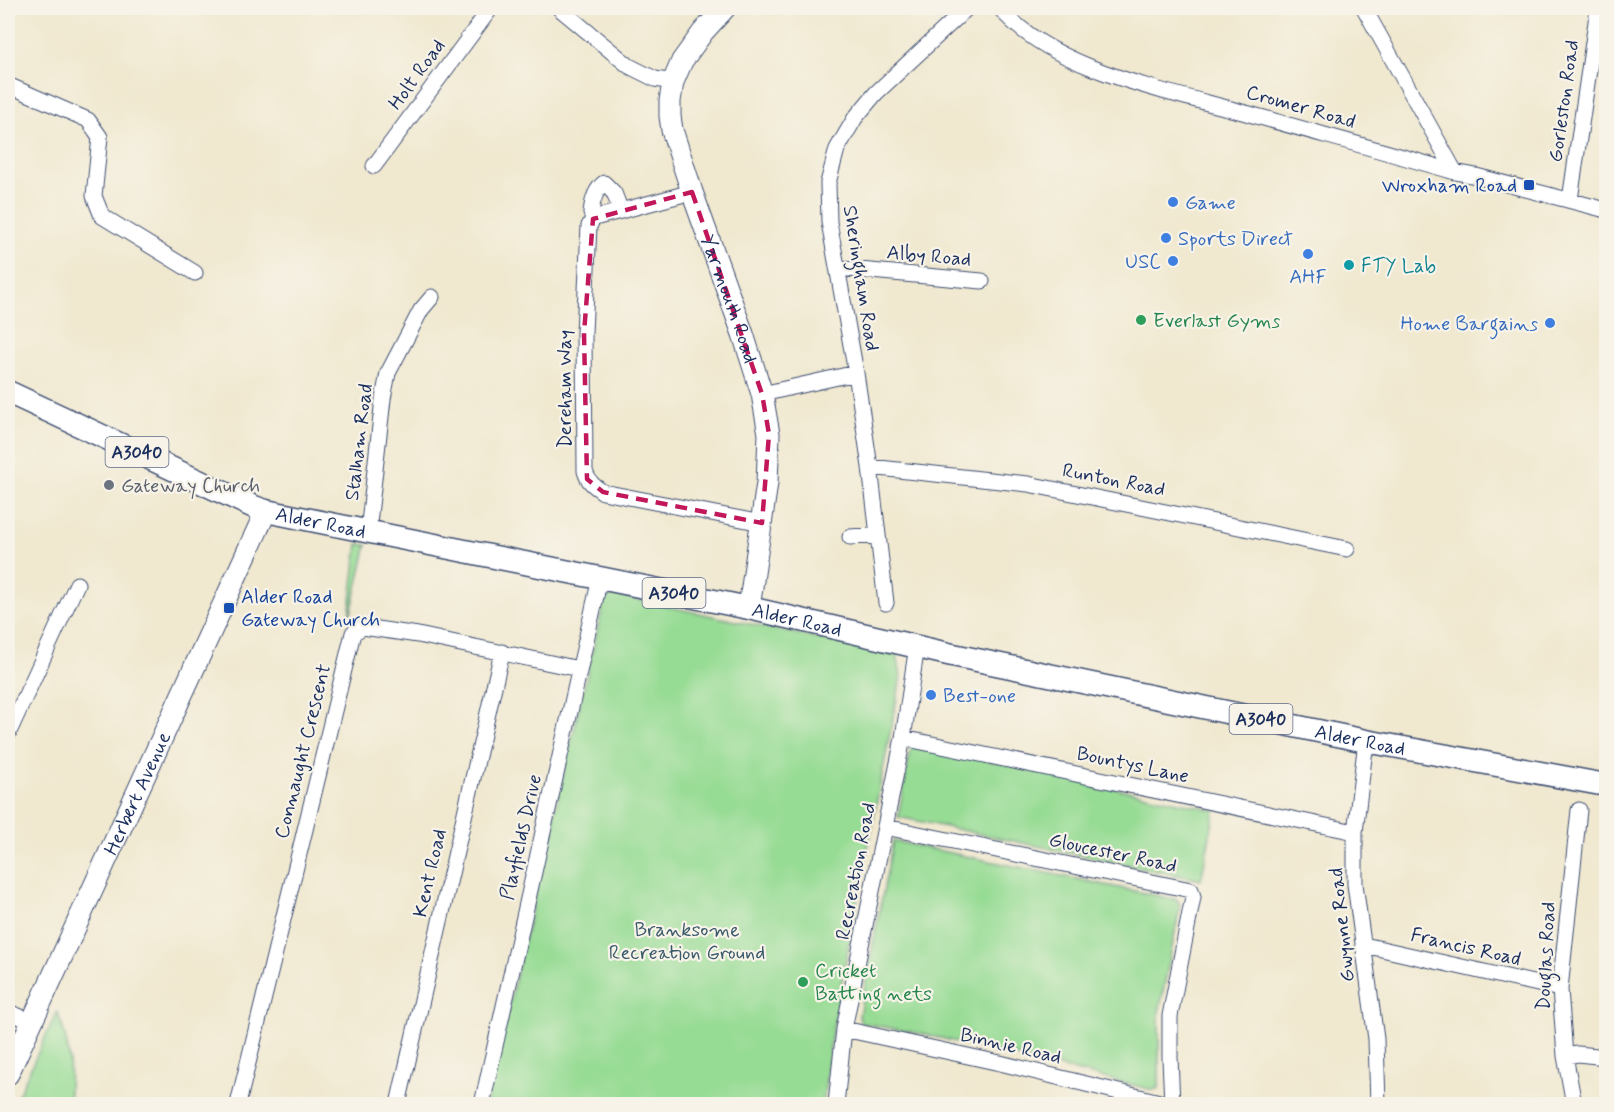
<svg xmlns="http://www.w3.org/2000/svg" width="1614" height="1112" font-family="Mynerve,sans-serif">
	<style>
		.green { fill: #97dc94; stroke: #598679; stroke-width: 1.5 }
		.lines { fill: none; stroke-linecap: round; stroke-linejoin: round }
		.street-casing { stroke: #3b4b6f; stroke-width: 17 }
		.secondary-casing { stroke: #3b4b6f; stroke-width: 23 }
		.primary-casing { stroke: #3b4b6f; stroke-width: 25 }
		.street { stroke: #fff; stroke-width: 15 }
		.secondary { stroke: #fff; stroke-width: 21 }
		.primary { stroke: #fff; stroke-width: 22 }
		.marked { fill: none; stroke: #c2185b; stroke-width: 4.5; stroke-dasharray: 12 8; stroke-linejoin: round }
		.transit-dot { fill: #1a4fb4; stroke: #f7f3e8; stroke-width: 2 }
		.shop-dot { fill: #3f7fe0; stroke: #f7f3e8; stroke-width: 2 }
		.culture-dot { fill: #0f9aa8; stroke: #f7f3e8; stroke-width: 2 }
		.leisure-dot { fill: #2e9e5b; stroke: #f7f3e8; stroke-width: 2 }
		.worship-dot { fill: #6b7280; stroke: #f7f3e8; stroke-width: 2 }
		.labels { text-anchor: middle; stroke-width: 4.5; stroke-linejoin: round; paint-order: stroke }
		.shield { fill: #f7f3e8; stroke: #5d6a87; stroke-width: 1.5 }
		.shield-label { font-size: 18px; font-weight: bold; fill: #1b2f5e }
		.street-label { font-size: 20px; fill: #1b2f5e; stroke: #f7f3e8 }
		.transit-label { font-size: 20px; fill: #164399; stroke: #f7f3e8; text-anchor: end }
		.shop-label { font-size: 20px; fill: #366cbe; stroke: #f7f3e8; text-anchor: start }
		.culture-label { font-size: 20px; fill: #0d838f; stroke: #f7f3e8; text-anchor: start }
		.leisure-label { font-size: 20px; fill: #27864d; stroke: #f7f3e8; text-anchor: start }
		.worship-label { font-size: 20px; fill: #5b616d; stroke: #f7f3e8; text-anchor: start }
		.park-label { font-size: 20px; fill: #3a5a6c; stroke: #f7f3e8 }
	</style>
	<rect width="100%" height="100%" fill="#f7f3e8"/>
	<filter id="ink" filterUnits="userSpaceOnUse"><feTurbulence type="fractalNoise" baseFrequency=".0167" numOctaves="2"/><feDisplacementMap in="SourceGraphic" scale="12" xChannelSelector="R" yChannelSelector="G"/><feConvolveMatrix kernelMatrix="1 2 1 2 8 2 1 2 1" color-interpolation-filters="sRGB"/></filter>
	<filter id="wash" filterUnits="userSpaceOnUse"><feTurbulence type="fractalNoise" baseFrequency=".008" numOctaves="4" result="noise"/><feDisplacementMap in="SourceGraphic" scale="24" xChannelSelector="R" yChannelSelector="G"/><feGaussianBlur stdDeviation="1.35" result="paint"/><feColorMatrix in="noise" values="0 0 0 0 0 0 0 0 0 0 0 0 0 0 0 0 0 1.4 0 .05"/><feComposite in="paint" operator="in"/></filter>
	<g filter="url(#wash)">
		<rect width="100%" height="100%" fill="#f0e8cf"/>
		<path class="green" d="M358,544L367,545L350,617H349Z
			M613,595L897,655L901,677L831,1037L823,1104H486L604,602L607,597Z
			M912,744L1215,810L1201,880L898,817Z
			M893,841L1178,900L1180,907L1159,1012V1088L1153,1090L924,1034L861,1023L859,1016Z
			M57,1012C71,1046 71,1068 68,1104H14Z"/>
	</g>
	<g filter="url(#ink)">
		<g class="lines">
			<g class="street-casing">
				<path id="street" d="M559,8L629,66L655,79L673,82
					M1000,8C1051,71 1176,93 1253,115C1320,134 1387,152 1455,172L1476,176L1606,210
					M1364,8L1455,172
					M8,85L88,120L100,137L94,196L102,216L195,273
					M374,166L491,8
					M692,192L598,217L593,219L589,226L584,333L585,471C588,482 594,486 603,492L762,523
					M1570,200L1598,8
					M598,217L591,213C592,202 595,190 604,183L614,193L621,211
					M837,268L982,281
					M762,394L856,373
					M870,467L1028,484L1347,549
					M368,532L383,399L388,373L421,310L432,297
					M850,537L878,535
					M886,603L870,467L856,373L829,222L828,183L837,149L855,118L876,93L967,8
					M8,734L77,584
					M903,738L1355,832
					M1366,741L1355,832V884L1376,1039L1378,1104
					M885,827L1191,890L1193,897L1170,1016V1058L1172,1104
					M1364,945L1560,989
					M8,1012L31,1021
					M844,1029L1000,1063L1168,1104
					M1565,1056L1578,1054L1606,1057
					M238,1104L353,633L363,627L418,635L579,669
					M398,1104L502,652
					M482,1104L600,578
					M836,1104L844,1029L903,738L917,646
					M1574,1104L1565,1056L1560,989L1579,810"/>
			</g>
			<g class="secondary-casing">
				<g id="secondary">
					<path id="s1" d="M725,8L703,32L682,61L673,82L670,101V116L672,130L692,192L743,334L762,394L769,434L767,483L749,608"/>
					<path id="s2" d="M8,1074L266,511"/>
				</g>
			</g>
			<g class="primary-casing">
				<g id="primary">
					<path id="s3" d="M8,392L254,507L266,511L749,608L948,654L1366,741L1606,785"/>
				</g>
			</g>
			<use href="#street" class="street"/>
			<use href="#secondary" class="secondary"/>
			<use href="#primary" class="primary"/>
		</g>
	</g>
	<path class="marked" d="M692,192L762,394L769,434L762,523L603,492L587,479L584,333L593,219Z"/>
	<g class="transit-dot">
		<rect x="1523" y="179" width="12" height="12" rx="3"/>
		<rect x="223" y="602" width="12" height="12" rx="3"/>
	</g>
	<g class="shop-dot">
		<circle cx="1173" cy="202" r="6"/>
		<circle cx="1166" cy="238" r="6"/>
		<circle cx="1308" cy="254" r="6"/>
		<circle cx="1173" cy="261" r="6"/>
		<circle cx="1550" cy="323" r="6"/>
		<circle cx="931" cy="695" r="6"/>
	</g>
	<circle class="culture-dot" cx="1349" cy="265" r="6"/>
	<g class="leisure-dot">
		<circle cx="1141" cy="320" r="6"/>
		<circle cx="803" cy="982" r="6"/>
	</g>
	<circle class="worship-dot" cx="109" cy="485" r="6"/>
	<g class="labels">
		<g class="shield">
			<rect x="105.5" y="437" width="63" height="30" rx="4.5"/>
			<rect x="642.5" y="578" width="63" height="30" rx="4.5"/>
			<rect x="1229.5" y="704" width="63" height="30" rx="4.5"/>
		</g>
		<g class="shield-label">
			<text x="137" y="458">A3040</text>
			<text x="674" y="599">A3040</text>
			<text x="1261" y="725">A3040</text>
		</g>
		<g class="street-label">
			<text transform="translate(416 74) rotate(-54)" y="7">Holt Road</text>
			<text transform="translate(1563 101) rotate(-82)" y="7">Gorleston Road</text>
			<text transform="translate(1301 106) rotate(16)" y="7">Cromer Road</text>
			<text transform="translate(929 255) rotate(5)" y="7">Alby Road</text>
			<text transform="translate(862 278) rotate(81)" y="7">Sheringham Road</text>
			<text dy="7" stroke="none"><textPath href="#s1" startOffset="318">Yarmouth Road</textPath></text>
			<text transform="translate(564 389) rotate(-90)" y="7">Dereham Way</text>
			<text transform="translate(358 442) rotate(-83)" y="7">Stalham Road</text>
			<text transform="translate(1114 479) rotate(11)" y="7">Runton Road</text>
			<text dy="7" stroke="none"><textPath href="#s3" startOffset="340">Alder Road</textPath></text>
			<text dy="7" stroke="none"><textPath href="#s3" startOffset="826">Alder Road</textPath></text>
			<text dy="7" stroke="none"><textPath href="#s3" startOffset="1402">Alder Road</textPath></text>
			<text transform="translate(302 751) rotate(-76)" y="7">Connaught Crescent</text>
			<text transform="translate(1133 764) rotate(12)" y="7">Bountys Lane</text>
			<text dy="7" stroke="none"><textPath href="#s2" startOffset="309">Herbert Avenue</textPath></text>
			<text transform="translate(520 837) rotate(-77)" y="7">Playfields Drive</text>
			<text transform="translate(1113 852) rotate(12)" y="7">Gloucester Road</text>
			<text transform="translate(855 871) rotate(-79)" y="7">Recreation Road</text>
			<text transform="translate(429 873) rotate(-77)" y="7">Kent Road</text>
			<text transform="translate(1341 925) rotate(-96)" y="7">Gwynne Road</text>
			<text transform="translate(1466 946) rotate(13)" y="7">Francis Road</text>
			<text transform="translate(1545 956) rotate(-87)" y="7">Douglas Road</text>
			<text transform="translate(1011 1045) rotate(13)" y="7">Binnie Road</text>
		</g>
		<g class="transit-label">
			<text x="1517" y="192">Wroxham Road</text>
			<text x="241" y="603" text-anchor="start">Alder Road<tspan x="241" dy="23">Gateway Church</tspan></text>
		</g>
		<g class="shop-label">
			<text x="1185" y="209">Game</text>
			<text x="1178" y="245">Sports Direct</text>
			<text x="1161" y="268" text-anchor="end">USC</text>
			<text x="1308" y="283" text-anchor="middle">AHF</text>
			<text x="1538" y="330" text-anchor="end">Home Bargains</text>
			<text x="943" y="702">Best-one</text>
		</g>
		<g class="culture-label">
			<text x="1361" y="272">FTY Lab</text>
		</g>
		<g class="leisure-label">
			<text x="1153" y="327">Everlast Gyms</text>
			<text x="815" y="977">Cricket<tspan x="815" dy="23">Batting nets</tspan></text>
		</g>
		<g class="worship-label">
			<text x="121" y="492">Gateway Church</text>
		</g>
		<g class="park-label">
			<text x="687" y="936">Branksome<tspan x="687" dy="23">Recreation Ground</tspan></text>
		</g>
	</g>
	<rect width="1614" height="1112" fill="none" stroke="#f7f3e8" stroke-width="30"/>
</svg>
